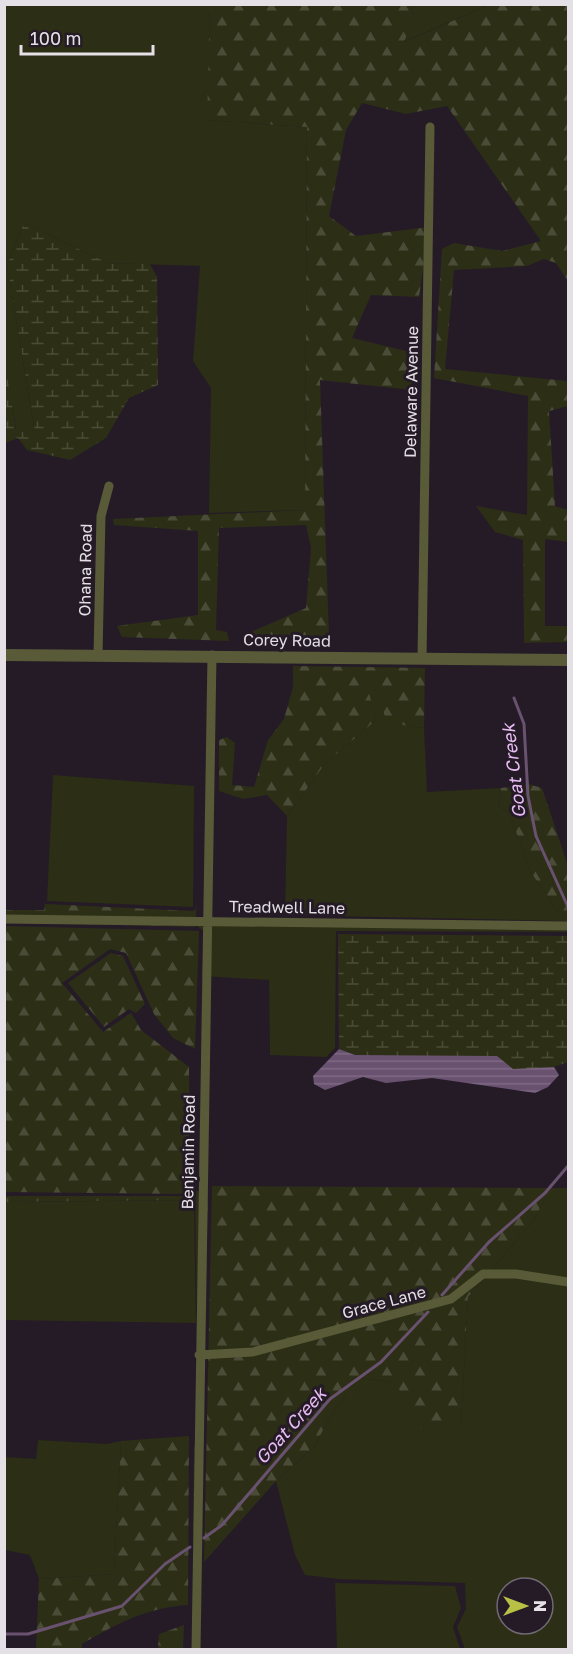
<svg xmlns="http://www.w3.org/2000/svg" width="573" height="1654" font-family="'Golos Text',sans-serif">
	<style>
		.green { fill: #2c2e15; fill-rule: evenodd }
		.forest { fill: url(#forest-firs) }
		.wetland { fill: url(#wetland-marsh) }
		.water { fill: url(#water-rules) }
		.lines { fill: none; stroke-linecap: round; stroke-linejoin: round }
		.stream { stroke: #695170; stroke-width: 3 }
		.minor { stroke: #585a38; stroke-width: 9 }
		.tertiary { stroke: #585a38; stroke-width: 12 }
		.labels { text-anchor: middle; stroke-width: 6; stroke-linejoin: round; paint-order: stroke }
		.street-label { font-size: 16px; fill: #e5dfe6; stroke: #241b27 }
		.water-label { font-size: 18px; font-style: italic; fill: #e7bcf2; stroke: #241b27 }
	</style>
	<defs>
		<pattern id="forest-firs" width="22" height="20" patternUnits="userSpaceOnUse" patternTransform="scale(1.5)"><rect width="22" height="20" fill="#2c2e15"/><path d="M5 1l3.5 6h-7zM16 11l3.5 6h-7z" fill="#4a4c37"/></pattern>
		<pattern id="wetland-marsh" width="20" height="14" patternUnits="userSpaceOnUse" patternTransform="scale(1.5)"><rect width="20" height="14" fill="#2c2e15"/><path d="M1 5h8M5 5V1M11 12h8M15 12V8" fill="none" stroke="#4a4c37"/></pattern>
		<pattern id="water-rules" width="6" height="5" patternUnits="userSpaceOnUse" patternTransform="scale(1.5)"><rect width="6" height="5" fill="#695170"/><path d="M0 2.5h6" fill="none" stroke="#7e6a84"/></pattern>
	</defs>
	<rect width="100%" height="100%" fill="#241b27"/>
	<path class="green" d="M4,5H210L208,120L307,127L305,510L209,513L211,388L193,361L200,266L108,263L24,223L7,265L36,438H18L4,364Z
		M412,5H489L403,42L414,17Z
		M367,688L378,691L406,726L424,728L427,792L501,788L498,806L509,812L530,871L564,921L285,915L287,816L324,765L376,720Z
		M53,775L194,786L193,907L47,901Z
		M198,922L562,926L567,932L336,931L335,1048L326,1057L270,1055L269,980L202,976L204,931L198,927Z
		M551,1188H568V1649H465L457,1627L466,1609L465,1583L339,1579L305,1575L295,1555L276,1481L315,1446L328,1420L358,1378L395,1382L408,1401L461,1426L468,1297L533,1221ZM507,1588H543V1624H507Z
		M194,1200L196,1323L5,1320V1202Z
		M38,1440L107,1444L121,1441L114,1574L39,1579L30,1555L5,1550V1457L36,1459Z
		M335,1583L455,1586L461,1608L453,1627L460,1649H337Z"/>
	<path class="forest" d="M210,5H412L414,17L404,42L489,5H568V281L556,263L544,259L527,266L454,270L445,369L568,381V406L549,411L555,506L568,510V542L545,539V626H568V642L524,643L523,540L495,532L476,506L527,515L528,396L434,378L442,249L454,243L502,251L541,241L447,106L406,114L362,103L346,130L329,216L356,236L429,227L419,297L371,295L352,338L414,353L412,390L320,380L329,636L250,641L242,636L306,608L311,548L306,525L219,528L216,630L227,632L229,641L122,637L117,626L198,615V531L114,525L113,519L305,510L307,127L207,120Z
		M293,666L425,668L424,728L406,726L385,717L378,691L368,689L376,720L324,765L287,816L267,795L243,799L219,791V740L227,737L235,743L232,785L254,787L268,740L284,719L293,687Z
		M528,784L542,788L568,866V927L530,871L509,812L498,806L501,788Z
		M197,900L195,927L5,922V910H44L45,904L193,911L197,908Z
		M5,926L199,931L195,1049L173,1038L154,1014L126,953L110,949L62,983L103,1032L131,1013L141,1030L189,1067L190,1194L5,1192Z
		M111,953L123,956L145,1004L136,1013L129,1009L104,1027L68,983Z
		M212,1186L551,1188L533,1221L468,1297L461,1426L422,1430L395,1382L358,1378L328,1420L315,1446L276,1481L204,1562Z
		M195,1191H208L200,1537L193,1545L194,1446L199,1445Z
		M189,1436L188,1605C148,1607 116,1624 82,1644V1649H36L39,1579L114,1574L121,1441Z
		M184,1625L183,1649H158L159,1634Z"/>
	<path class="wetland" d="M24,223L108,263L150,264L157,277L158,385L129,398L106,438L70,460L27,450L18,438L5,443V364L16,429L36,438L7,265Z
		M338,934L568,936V1062L548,1069H513L355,1055L339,1049Z
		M4,1196H194V1200L5,1202Z"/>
	<path class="water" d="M339,1049L355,1055L497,1056L513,1069L554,1067L559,1075L548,1087L535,1093L432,1078L386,1083L363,1077L325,1090L314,1084L313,1076Z"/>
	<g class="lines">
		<path class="stream" d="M514,698L524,724L528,796L536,836L568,907
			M442,1295L489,1242L545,1193L568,1166
			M204,1538L222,1525L330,1399L381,1362L428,1312
			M4,1634H28L122,1606L165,1564L190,1547"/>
		<path class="minor" d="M98,655L101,516L109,486
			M422,659L430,127
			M4,919L568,926
			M199,1355L253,1352L451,1299L483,1274H516L568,1282
			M196,1650L212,655"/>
		<path class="tertiary" d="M4,655L568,660"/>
	</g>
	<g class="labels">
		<g class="street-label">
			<text transform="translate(411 392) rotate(-89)" y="6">Delaware Avenue</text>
			<text transform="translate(85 570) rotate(-89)" y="6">Ohana Road</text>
			<text transform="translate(287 640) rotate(1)" y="6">Corey Road</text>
			<text transform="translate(287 907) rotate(1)" y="6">Treadwell Lane</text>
			<text transform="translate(188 1152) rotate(-89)" y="6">Benjamin Road</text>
			<text transform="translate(384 1302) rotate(-15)" y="6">Grace Lane</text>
		</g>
		<g class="water-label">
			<text transform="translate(514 771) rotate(-97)" y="6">Goat Creek</text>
			<text transform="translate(291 1426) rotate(-48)" y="6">Goat Creek</text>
		</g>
	</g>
	<rect width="573" height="1654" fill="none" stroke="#e5dfe6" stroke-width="12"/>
	<g transform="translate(525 1606) rotate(90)"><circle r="28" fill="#241b27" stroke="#716973" stroke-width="1.5"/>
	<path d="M0-4.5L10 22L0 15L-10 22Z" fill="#b9c046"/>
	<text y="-9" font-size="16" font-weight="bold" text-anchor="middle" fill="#e5dfe6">N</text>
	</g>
	<path d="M21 45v9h132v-9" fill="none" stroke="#e5dfe6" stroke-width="3"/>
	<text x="30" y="45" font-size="18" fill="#e5dfe6" stroke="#241b27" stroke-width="4.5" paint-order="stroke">100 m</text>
</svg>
